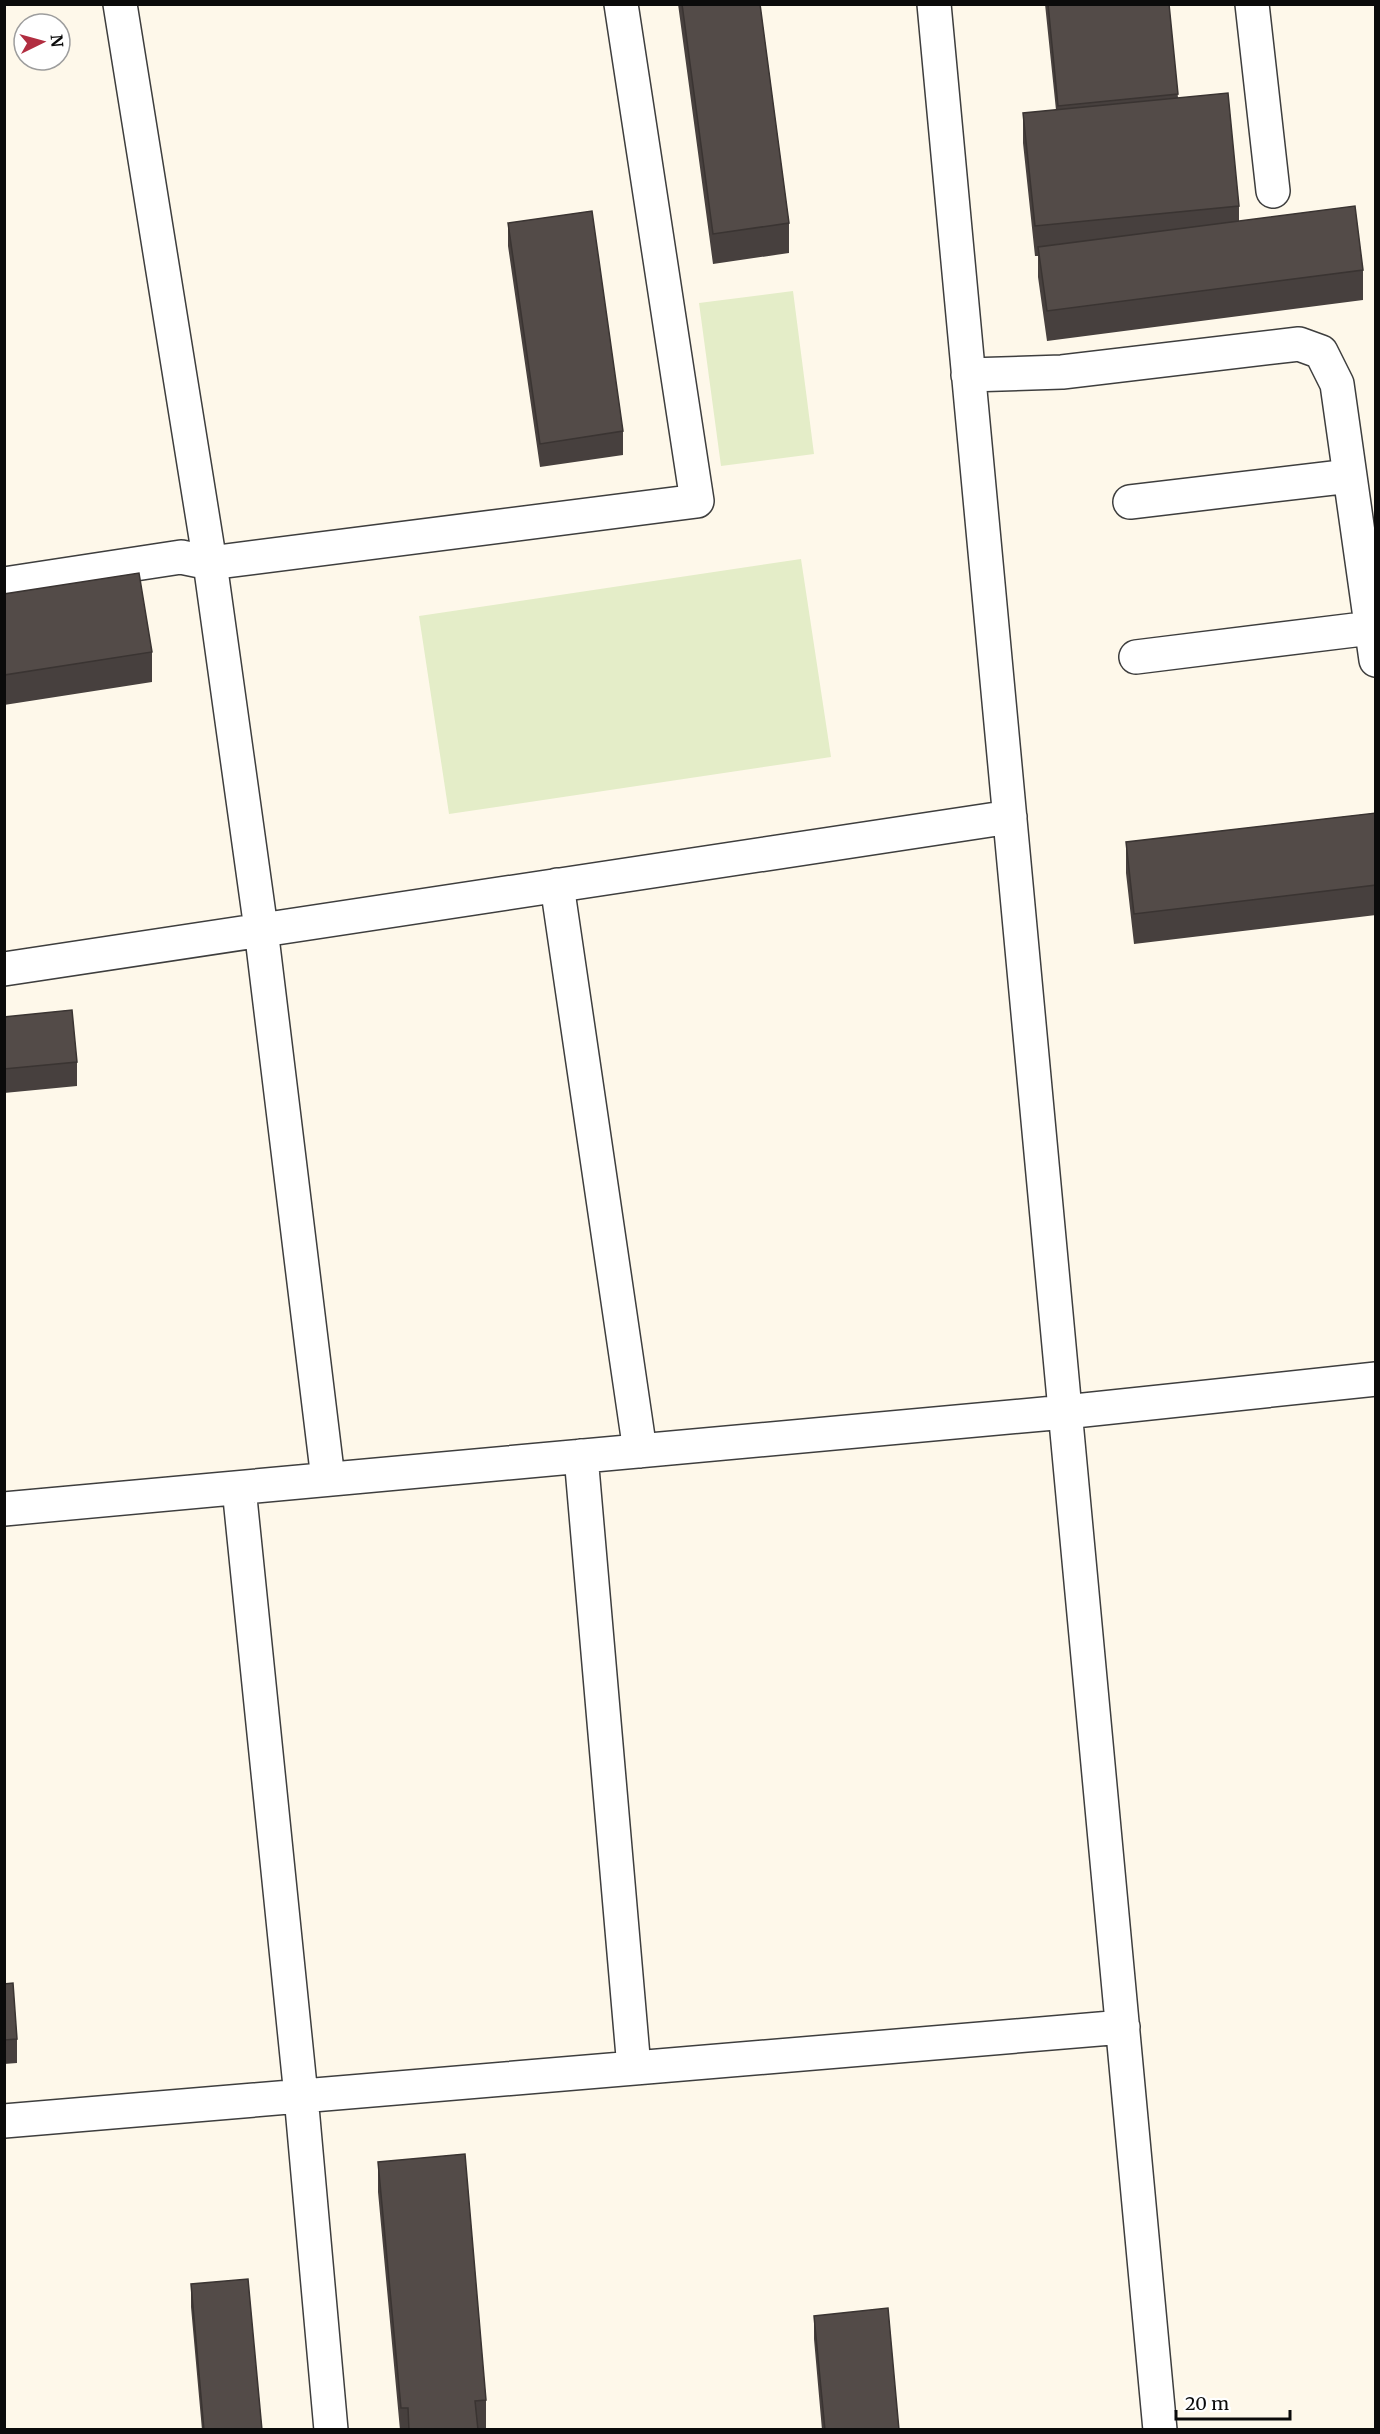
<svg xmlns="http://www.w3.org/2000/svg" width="1380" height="2434" font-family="Merriweather,serif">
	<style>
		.pitch { fill: #e4edc8 }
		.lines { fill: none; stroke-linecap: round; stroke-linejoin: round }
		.minor-casing { stroke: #3e3e3e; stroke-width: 36 }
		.minor { stroke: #fff; stroke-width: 33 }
		.wall { fill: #47403e }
		.building { fill: #534b48; stroke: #3a3432; stroke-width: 1.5 }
	</style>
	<rect width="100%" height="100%" fill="#fef8ea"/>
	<path class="pitch" d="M793,291L814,454L721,466L699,303Z
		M801,559L831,757L449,814L419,616Z"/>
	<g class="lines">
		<g class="minor-casing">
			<path id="minor" d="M120,4L210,563L261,929L328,1479
				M934,4L1160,2430
				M1252,4L1273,191
				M968,375L1062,372L1299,344L1321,352L1337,384L1376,660
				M1130,502L1350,476
				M4,584L181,557L210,563L697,501L621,4
				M1136,657L1371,628
				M557,885L640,1451
				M4,969L1010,817
				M581,1456L634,2068
				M239,1488L301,2096L331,2430
				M4,1509L1065,1412L1376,1379
				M4,2121L1123,2027"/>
		</g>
		<use href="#minor" class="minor"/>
	</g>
	<path class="wall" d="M678,4H760L789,223V253L713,264Z
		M1045,4H1169L1178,98L1239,206V221L1363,270V300L1047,341L1038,277V256H1035L1023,143V113L1056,110Z
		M508,223L623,431V455L540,467L508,246Z
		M4,594L152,652V682L4,705Z
		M1376,813V915L1134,944L1126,873V842Z
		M4,1017L77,1062V1086L4,1093Z
		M4,1984L17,2039V2063L4,2064Z
		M378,2162L486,2400V2430H400L378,2192Z
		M191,2284L262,2430H202L191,2307Z
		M814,2316L899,2430H822L814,2339Z"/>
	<path class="building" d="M682,4H760L789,223L713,234Z
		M1048,4H1169L1178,94L1058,106Z
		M1228,93L1239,206L1035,226L1023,113Z
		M1355,206L1363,270L1047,311L1038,247Z
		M592,211L623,431L540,444L508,223Z
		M139,573L152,652L4,675V594Z
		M1376,813V885L1134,914L1126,842Z
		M72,1010L77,1062L4,1069V1017Z
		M13,1983L17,2039L4,2040V1984Z
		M465,2154L486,2400L475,2401L478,2430H409L408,2408H401L378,2162Z
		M248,2279L262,2430H204L191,2284Z
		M888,2308L899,2430H825L814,2316Z"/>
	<rect width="1380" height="2434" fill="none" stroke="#0b0b0b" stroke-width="12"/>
	<g transform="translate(42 42) rotate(85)"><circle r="28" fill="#ffffff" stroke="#9d9d9d" stroke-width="1.5"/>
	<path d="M0-4.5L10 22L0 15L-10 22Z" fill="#b12d40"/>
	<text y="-9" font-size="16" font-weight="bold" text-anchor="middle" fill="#0b0b0b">N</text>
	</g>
	<path d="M1176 2410v9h114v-9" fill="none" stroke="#0b0b0b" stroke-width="3"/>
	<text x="1185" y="2410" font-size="18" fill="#0b0b0b" stroke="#ffffff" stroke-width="4.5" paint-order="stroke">20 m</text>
</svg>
